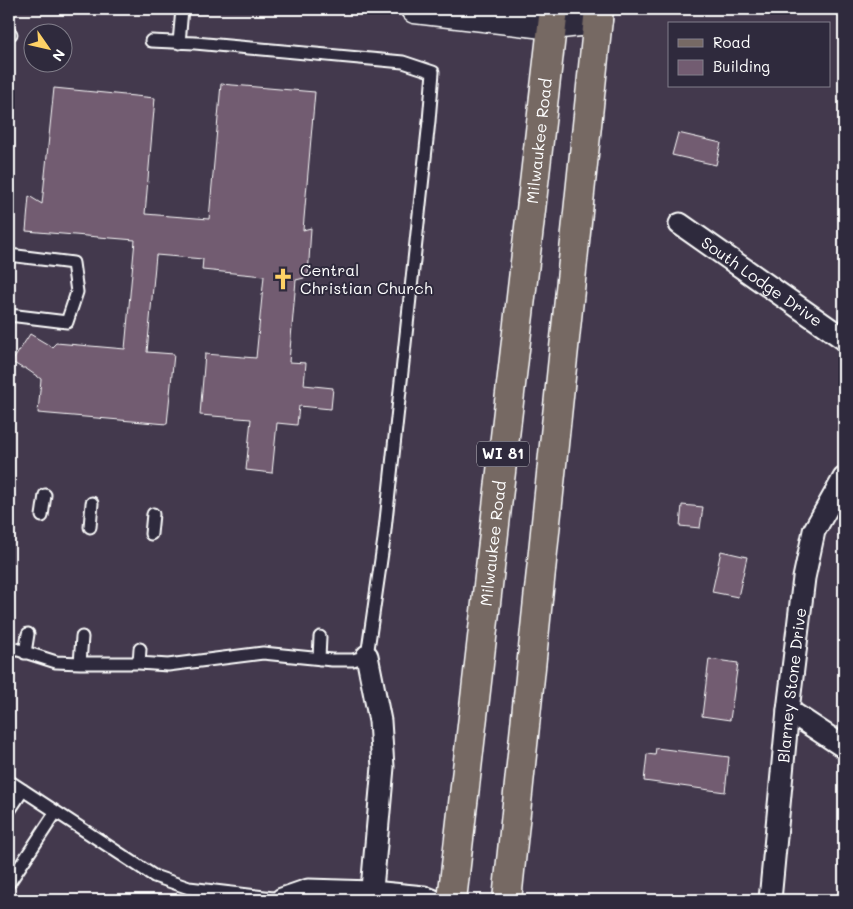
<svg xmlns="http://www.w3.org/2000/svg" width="853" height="909" font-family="Mali,sans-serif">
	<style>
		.building { fill: #725c71; stroke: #fff }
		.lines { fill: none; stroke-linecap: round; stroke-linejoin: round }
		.lane-casing { stroke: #fff; stroke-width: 15 }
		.street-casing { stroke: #fff; stroke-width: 25 }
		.secondary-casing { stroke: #fff; stroke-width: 31 }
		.primary-casing { stroke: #fff; stroke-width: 31 }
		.lane { stroke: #2f2a3d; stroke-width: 11 }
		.street { stroke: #2f2a3d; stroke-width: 21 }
		.secondary { stroke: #2f2a3d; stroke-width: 28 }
		.primary { stroke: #766964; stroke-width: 28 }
		.labels { text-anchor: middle; stroke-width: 4; stroke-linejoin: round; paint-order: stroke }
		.shield { fill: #2f2a3d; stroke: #c1bfc5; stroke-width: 1 }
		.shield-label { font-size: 15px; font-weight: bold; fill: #fff }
		.street-label { font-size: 16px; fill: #fff; stroke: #2f2a3d }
		.poi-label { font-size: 16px; fill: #fff; stroke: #2f2a3d; text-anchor: start }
	</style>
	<rect width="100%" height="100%" fill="#43394d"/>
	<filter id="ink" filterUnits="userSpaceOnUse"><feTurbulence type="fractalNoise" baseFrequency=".02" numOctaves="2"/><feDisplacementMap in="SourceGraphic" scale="10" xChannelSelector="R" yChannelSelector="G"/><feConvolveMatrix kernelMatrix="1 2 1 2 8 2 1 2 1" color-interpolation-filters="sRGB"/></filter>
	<g filter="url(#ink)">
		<path class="building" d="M221,84L315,92L303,230L311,228L308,277L296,280L289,362L306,363L304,385L333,388L331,409L299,406L297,425L277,423L272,473L246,470L251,419L200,415L205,354L256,358L264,276L202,270L203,259L156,255L147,352L174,354L167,424L38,413L41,379L25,368H22L12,362L30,334L52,347L56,343L125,349L135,240L26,231L29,196L42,204L54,88L155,98L145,214L209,219Z
			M678,133L721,143L716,165L672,155Z
			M682,505L703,507L700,528L680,526Z
			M721,551L747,557L738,597L712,592Z
			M709,659L738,663L730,720L702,716Z
			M656,748L729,757L725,792L644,781L647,754L655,755Z"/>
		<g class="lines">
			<g class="lane-casing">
				<path id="lane" d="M9,34H11
					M179,43L182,9
					M9,255L73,263L77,292L67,322L9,315
					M42,516L45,495
					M90,527L92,503
					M151,534L153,514
					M9,647L56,662L80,663H139L168,665L263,653L332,660H353L367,656L384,539L429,121L433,72L403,62L195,43L151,41
					M25,653L28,634
					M319,659L320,637
					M80,663L82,637
					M139,663L140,649
					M9,781L154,876L189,888L282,899
					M9,811L23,790
					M9,883L56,812"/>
			</g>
			<g class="street-casing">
				<g id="street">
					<path id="s1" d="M680,224L844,339"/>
					<path d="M367,656L380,721L383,767L371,900"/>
					<path d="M788,710L844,747"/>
					<path d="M284,900L282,899L308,890L372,892L424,897L432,900"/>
					<path id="s2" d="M770,900L788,710L804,578L814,531L844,478"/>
				</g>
			</g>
			<g class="secondary-casing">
				<path id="secondary" d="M415,9L552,25L598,20"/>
			</g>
			<g class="primary-casing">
				<g id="primary">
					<path id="s3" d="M452,900L554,9"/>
					<path d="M507,900L599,9"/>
				</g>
			</g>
			<use href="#lane" class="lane"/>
			<use href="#street" class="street"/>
			<use href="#secondary" class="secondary"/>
			<use href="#primary" class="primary"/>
		</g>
	</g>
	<defs>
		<g id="church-bare" transform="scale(1.725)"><path d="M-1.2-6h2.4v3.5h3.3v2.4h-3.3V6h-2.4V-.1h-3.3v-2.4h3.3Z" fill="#ffd166" stroke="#2f2a3d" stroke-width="2.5" paint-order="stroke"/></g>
	</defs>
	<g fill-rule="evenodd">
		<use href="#church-bare" x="283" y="279"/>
	</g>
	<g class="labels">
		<rect class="shield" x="477" y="441.5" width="52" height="25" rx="4"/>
		<g class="shield-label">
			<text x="503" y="459">WI 81</text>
		</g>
		<g class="street-label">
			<text dy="6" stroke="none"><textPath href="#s3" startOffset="764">Milwaukee Road</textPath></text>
			<text dy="6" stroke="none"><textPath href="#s1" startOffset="100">South Lodge Drive</textPath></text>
			<text dy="6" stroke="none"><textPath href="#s3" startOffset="359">Milwaukee Road</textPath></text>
			<text dy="6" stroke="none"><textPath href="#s2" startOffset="216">Blarney Stone Drive</textPath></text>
		</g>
		<g class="poi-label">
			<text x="300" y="276">Central<tspan x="300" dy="18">Christian Church</tspan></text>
		</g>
	</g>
	<rect width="853" height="909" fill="none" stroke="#2f2a3d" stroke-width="30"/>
	<rect x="15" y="15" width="823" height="879" fill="none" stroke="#fff" stroke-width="2" filter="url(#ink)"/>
	<rect x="668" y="22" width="162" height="65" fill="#2f2a3d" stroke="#827f8b"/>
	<rect x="678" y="39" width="25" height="8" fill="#766964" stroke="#827f8b"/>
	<text x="713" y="48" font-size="15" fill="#ffffff">Road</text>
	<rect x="678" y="60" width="25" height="15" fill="#725c71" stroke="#827f8b"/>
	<text x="713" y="72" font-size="15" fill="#ffffff">Building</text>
	<g transform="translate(48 48) rotate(124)"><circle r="24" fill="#2f2a3d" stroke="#827f8b"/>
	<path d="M0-4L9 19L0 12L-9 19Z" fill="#ffd166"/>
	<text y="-8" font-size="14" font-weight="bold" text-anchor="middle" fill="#ffffff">N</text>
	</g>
</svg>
